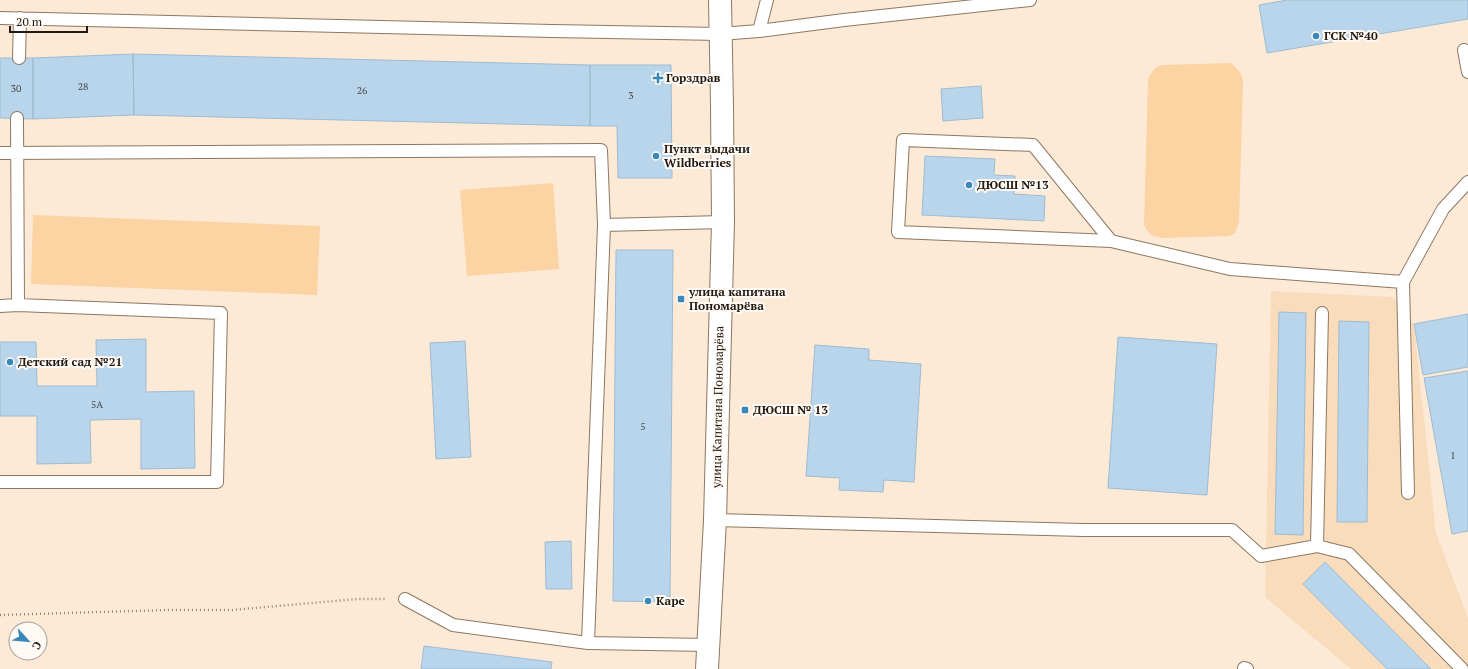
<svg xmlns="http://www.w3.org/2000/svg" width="1468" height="669" font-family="'PT Serif',serif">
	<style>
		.built { fill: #f9dcbc }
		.green { fill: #fcd3a3 }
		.building { fill: #b9d5eb; stroke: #9fbbd0 }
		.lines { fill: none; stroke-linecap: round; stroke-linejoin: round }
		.service-casing { stroke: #8c7860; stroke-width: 14 }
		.tertiary-casing { stroke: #8c7860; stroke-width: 24 }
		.path { stroke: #918475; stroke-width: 2.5; stroke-dasharray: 1 3; stroke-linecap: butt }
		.service { stroke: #fff; stroke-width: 12 }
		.tertiary { stroke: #fff; stroke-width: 22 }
		.poi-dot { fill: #3a87b9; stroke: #fffaf5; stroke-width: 1.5 }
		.labels { text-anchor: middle; stroke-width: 4; stroke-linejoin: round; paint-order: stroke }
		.number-label { font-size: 10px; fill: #484947 }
		.poi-label { font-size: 12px; font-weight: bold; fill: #221a10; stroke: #fffaf5; text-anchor: start }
		.street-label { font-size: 12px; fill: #221a10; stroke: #fffaf5 }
	</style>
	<rect width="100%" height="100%" fill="#fdead6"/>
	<path class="built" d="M1271,291L1393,297L1414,324L1436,533L1468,618V669H1351L1265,597Z"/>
	<path class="green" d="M1230,63C1238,68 1241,72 1243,81L1239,223L1235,233L1229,236L1162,238C1152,236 1148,234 1144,225L1148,80C1151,72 1154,68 1162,65Z
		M553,183L559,269L467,276L460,190Z
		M33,215L320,226L317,295L31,284Z"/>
	<path class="building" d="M1287,0H1468V19L1267,53L1259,5Z
		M133,54L590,65V126L134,115Z
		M133,54L134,115L33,119V58Z
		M0,58H33V119L0,118Z
		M590,65H671L672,178H618L617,126H590Z
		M981,86L983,118L943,121L941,89Z
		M925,156L995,159L994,175L1015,176L1014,194L1045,196L1044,221L922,215Z
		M616,250H673L670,602L613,601Z
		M1279,312L1306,313L1303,535L1275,534Z
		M1468,314V367L1423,375L1414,324Z
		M1339,321L1369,322L1367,522H1337Z
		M1118,337L1217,344L1207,495L1108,488Z
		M146,339V392L194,391L195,468L141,469V419L90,420L91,463L37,464V416H0V342H36L37,386H97L96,340Z
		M465,341L471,457L436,459L430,343Z
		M815,345L869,349V360L921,364L914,482L884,480L883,492L839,490L840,478L806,476Z
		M1468,371V531L1452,534L1424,378Z
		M571,541L572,589H546L545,542Z
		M1325,562L1431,669H1387L1303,584Z
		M424,646L552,662L551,669H421Z"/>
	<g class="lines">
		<g class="service-casing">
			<path id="service" d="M0,18L552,31L720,34L759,31L844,20L1030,0
				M759,31L767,0
				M1464,50L1468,72
				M19,58L20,18
				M0,153L601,150L604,225L588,643L708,645
				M604,225L723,222
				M1111,241L1033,145L903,140L898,232L1111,241L1230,269L1403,282L1443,209L1468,182
				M1403,282L1408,493
				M0,306L18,305
				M1322,313L1317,546L1349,554L1462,669
				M0,482H217L221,313L18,305L17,118
				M715,520L1084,530H1232L1261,556L1317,546
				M405,599L453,625L588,643
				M1244,668L1247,669"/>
		</g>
		<g class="tertiary-casing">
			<path id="tertiary" d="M707,669L715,520L723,222L722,105L720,0"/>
		</g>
		<path class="path" d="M0,615L167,610H232L357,599H387"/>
		<use href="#service" class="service"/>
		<use href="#tertiary" class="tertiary"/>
	</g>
	<g class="poi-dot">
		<circle cx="1316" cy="36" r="4"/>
		<path d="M656 72h4v4h4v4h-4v4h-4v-4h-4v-4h4z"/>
		<circle cx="656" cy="156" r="4"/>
		<circle cx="969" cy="185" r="4"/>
		<rect x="677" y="295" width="8" height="8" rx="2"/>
		<circle cx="10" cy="362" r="4"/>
		<rect x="741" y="406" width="8" height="8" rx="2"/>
		<circle cx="648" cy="601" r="4"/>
	</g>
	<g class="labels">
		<g class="number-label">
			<text x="83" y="90">28</text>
			<text x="16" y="92">30</text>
			<text x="362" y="94">26</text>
			<text x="631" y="99">3</text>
			<text x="97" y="408">5А</text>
			<text x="643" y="430">5</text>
			<text x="1453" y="459">1</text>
		</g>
		<g class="poi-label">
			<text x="1324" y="40">ГСК №40</text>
			<text x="666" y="82">Горздрав</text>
			<text x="664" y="153">Пункт выдачи<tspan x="664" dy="14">Wildberries</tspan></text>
			<text x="977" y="189">ДЮСШ №13</text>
			<text x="689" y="296">улица капитана<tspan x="689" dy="14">Пономарёва</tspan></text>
			<text x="18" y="366">Детский сад №21</text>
			<text x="753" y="414">ДЮСШ № 13</text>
			<text x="656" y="605">Каре</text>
		</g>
		<g class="street-label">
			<text transform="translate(718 407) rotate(-89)" y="4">улица Капитана Пономарёва</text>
		</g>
	</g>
	<g transform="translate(28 641) rotate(117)"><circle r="19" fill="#fffaf5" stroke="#a7a099"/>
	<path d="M0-3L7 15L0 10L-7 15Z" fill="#3a87b9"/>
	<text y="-6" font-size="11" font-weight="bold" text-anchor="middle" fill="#221a10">С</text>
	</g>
	<path d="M10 26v6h77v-6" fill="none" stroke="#221a10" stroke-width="2"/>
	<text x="16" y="26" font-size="12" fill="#221a10" stroke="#fffaf5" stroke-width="3" paint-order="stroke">20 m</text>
</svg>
